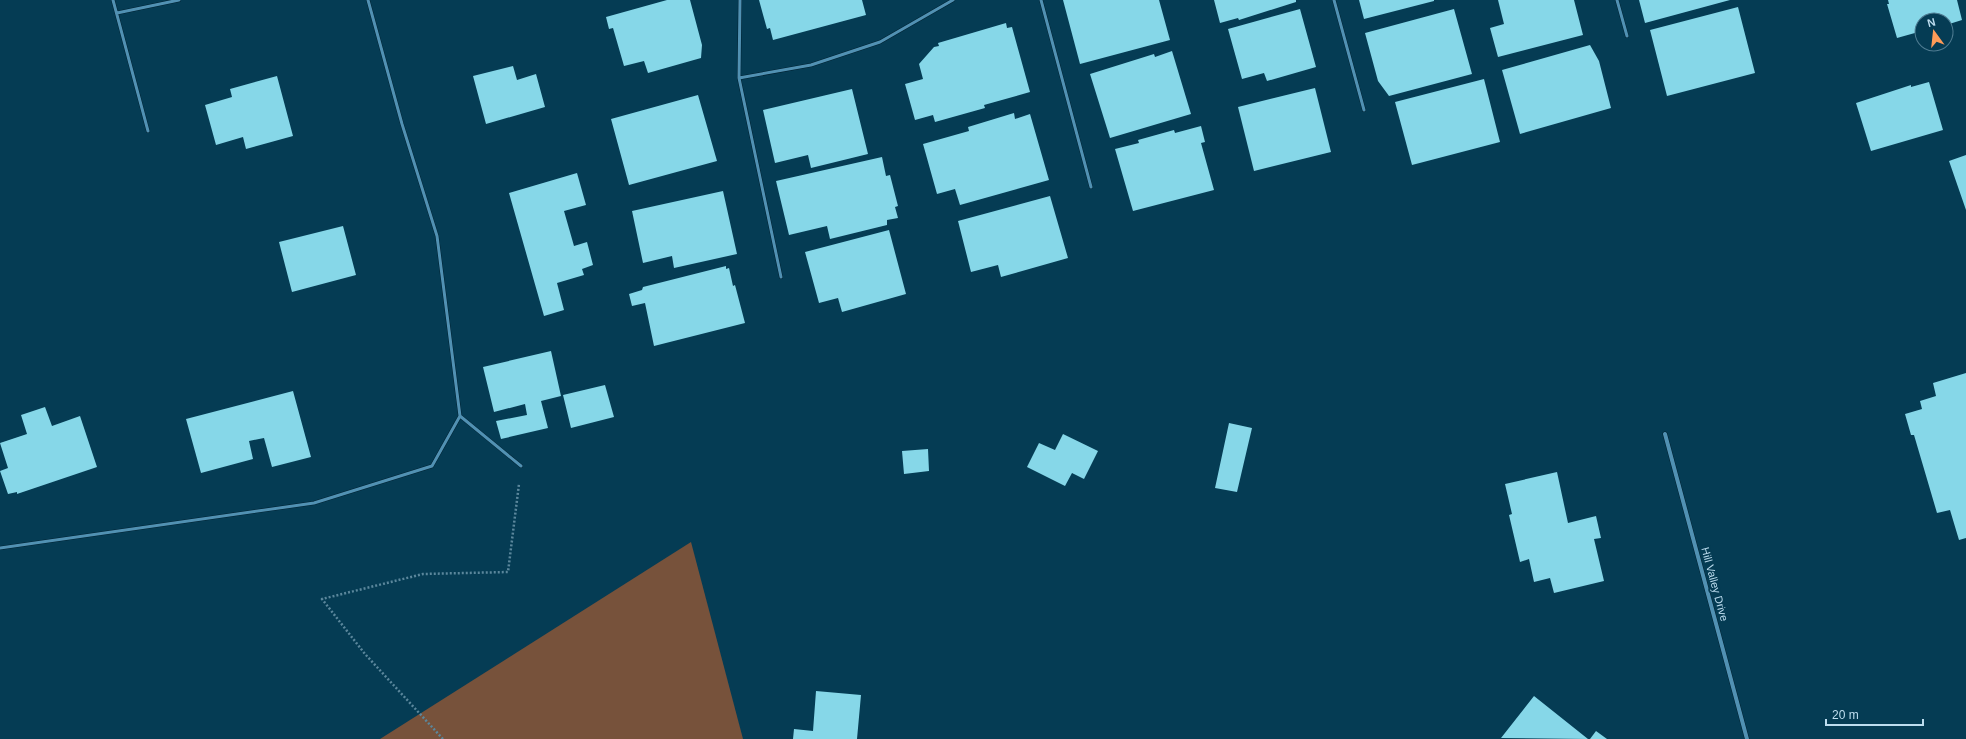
<svg xmlns="http://www.w3.org/2000/svg" width="1966" height="739" font-family="Arial,sans-serif">
	<style>
		.green { fill: #77523b }
		.building { fill: #86d7e8 }
		.lines { fill: none; stroke-linecap: round; stroke-linejoin: round }
		.lane-casing { stroke: #002232; stroke-width: 4 }
		.street-casing { stroke: #002232; stroke-width: 5 }
		.path { stroke: #5b879c; stroke-width: 2.5; stroke-dasharray: 2 2; stroke-linecap: butt }
		.lane { stroke: #5191b3; stroke-width: 3 }
		.street { stroke: #5191b3; stroke-width: 4 }
		.labels { text-anchor: middle; stroke-width: 4; stroke-linejoin: round; paint-order: stroke }
		.street-label { font-size: 11px; fill: #bdddef; stroke: #053c54 }
	</style>
	<rect width="100%" height="100%" fill="#053c54"/>
	<path class="green" d="M691,542L743,739H380Z"/>
	<path class="building" d="M667,0H690L702,45L701,58L648,73L644,61L624,66L613,28L609,29L606,17Z
		M759,0H862L866,15L773,40L770,28L767,29Z
		M1063,0H1159L1170,40L1080,64Z
		M1214,0H1296V2L1239,20L1238,18L1220,23Z
		M1359,0H1434V1L1364,19Z
		M1498,0H1574L1583,35L1498,57L1490,28L1504,24Z
		M1639,0H1730L1645,23Z
		M1888,0H1957L1962,20L1946,25V20H1922V31L1897,38L1887,4H1889Z
		M1738,7L1755,73L1667,96L1650,30Z
		M1300,9L1316,67L1267,81L1264,73L1242,79L1228,29Z
		M1454,9L1472,74L1389,96L1378,81L1365,33Z
		M1006,23L1007,28L1012,27L1030,92L984,105L985,108L935,122L933,115L915,120L905,84L923,79L919,64L934,47L939,46L938,43Z
		M1590,45L1599,61L1611,108L1520,134L1502,70Z
		M1172,51L1191,114L1110,138L1090,74L1154,54L1155,57Z
		M513,66L517,80L536,74L545,107L486,124L473,76Z
		M277,76L293,136L246,149L243,137L216,145L205,105L232,97L230,89Z
		M1484,79L1500,142L1412,165L1395,102Z
		M1929,82L1943,130L1871,151L1856,103L1911,85V87Z
		M1315,88L1331,152L1254,171L1238,107Z
		M852,89L868,154L811,168L808,155L775,163L763,110Z
		M698,95L717,161L629,185L611,119Z
		M1014,113L1015,119L1030,114L1049,180L960,205L955,189L937,194L923,144L969,131L968,127Z
		M1201,126L1205,142L1201,143L1214,190L1133,211L1115,149L1139,143L1138,140L1174,130L1175,133Z
		M1966,155V210L1949,161Z
		M882,157L886,176L890,175L898,206L895,207L898,218L887,220V225L830,239L827,226L789,235L776,181Z
		M577,173L586,205L564,211L574,246L587,242L593,265L582,269L584,275L557,283L564,310L544,316L509,193Z
		M723,191L737,254L674,268L672,256L643,263L632,211Z
		M1050,196L1068,258L1001,277L998,265L971,272L958,221Z
		M343,226L356,275L292,292L279,242Z
		M889,230L906,294L842,312L838,298L819,303L805,252Z
		M726,266V269L729,268L733,286L735,285L745,323L654,346L645,303L632,306L629,294L642,290L643,287Z
		M551,351L561,396L541,401L548,428L501,439L496,421L527,415L525,404L494,412L483,367Z
		M1966,373V538L1959,540L1950,510L1937,513L1914,435H1911L1905,414L1922,409L1920,401L1936,396L1933,383Z
		M605,385L614,417L571,428L563,395Z
		M293,391L311,457L272,467L264,438L249,441L253,459L201,473L186,419Z
		M45,407L52,426L80,416L97,467L17,494V492L8,494L0,471L8,468L0,443L27,434L21,415Z
		M1229,423L1252,428L1237,492L1215,488Z
		M1063,434L1098,451L1084,479L1072,473L1065,486L1027,467L1039,443L1055,450Z
		M928,449L929,471L904,474L902,451Z
		M1557,472L1568,523L1596,516L1601,538L1594,539L1604,581L1554,593L1550,578L1534,582L1529,559L1520,562L1509,515L1512,514L1505,484Z
		M816,691L861,695L857,739H793L794,729L813,731Z
		M1534,696L1588,739L1501,738Z
		M1596,731L1607,739H1590Z"/>
	<g class="lines">
		<g class="lane-casing">
			<path id="lane" d="M113,0L148,131
				M368,0L402,124L437,236L460,416L521,466
				M740,0L739,78L781,277
				M1041,0L1091,187
				M1334,0L1364,110
				M1617,0L1627,36
				M117,13L179,0
				M739,78L811,65L880,42L953,0
				M0,548L314,503L432,466L460,416"/>
		</g>
		<g class="street-casing">
			<path id="street" d="M1665,434L1747,739"/>
		</g>
		<path class="path" d="M443,739L365,654L322,599L423,574L508,572L519,484"/>
		<use href="#lane" class="lane"/>
		<use href="#street" class="street"/>
	</g>
	<g class="labels">
		<g class="street-label">
			<text transform="translate(1715 584) rotate(75)" y="4">Hill Valley Drive</text>
		</g>
	</g>
	<g transform="translate(1934 32) rotate(345)"><circle r="19" fill="#053c54" stroke="#4f7c92"/>
	<path d="M0-3L7 15L0 10L-7 15Z" fill="#fe9b58"/>
	<text y="-6" font-size="11" font-weight="bold" text-anchor="middle" fill="#bdddef">N</text>
	</g>
	<path d="M1826 719v6h97v-6" fill="none" stroke="#bdddef" stroke-width="2"/>
	<text x="1832" y="719" font-size="12" fill="#bdddef" stroke="#053c54" stroke-width="3" paint-order="stroke">20 m</text>
</svg>
